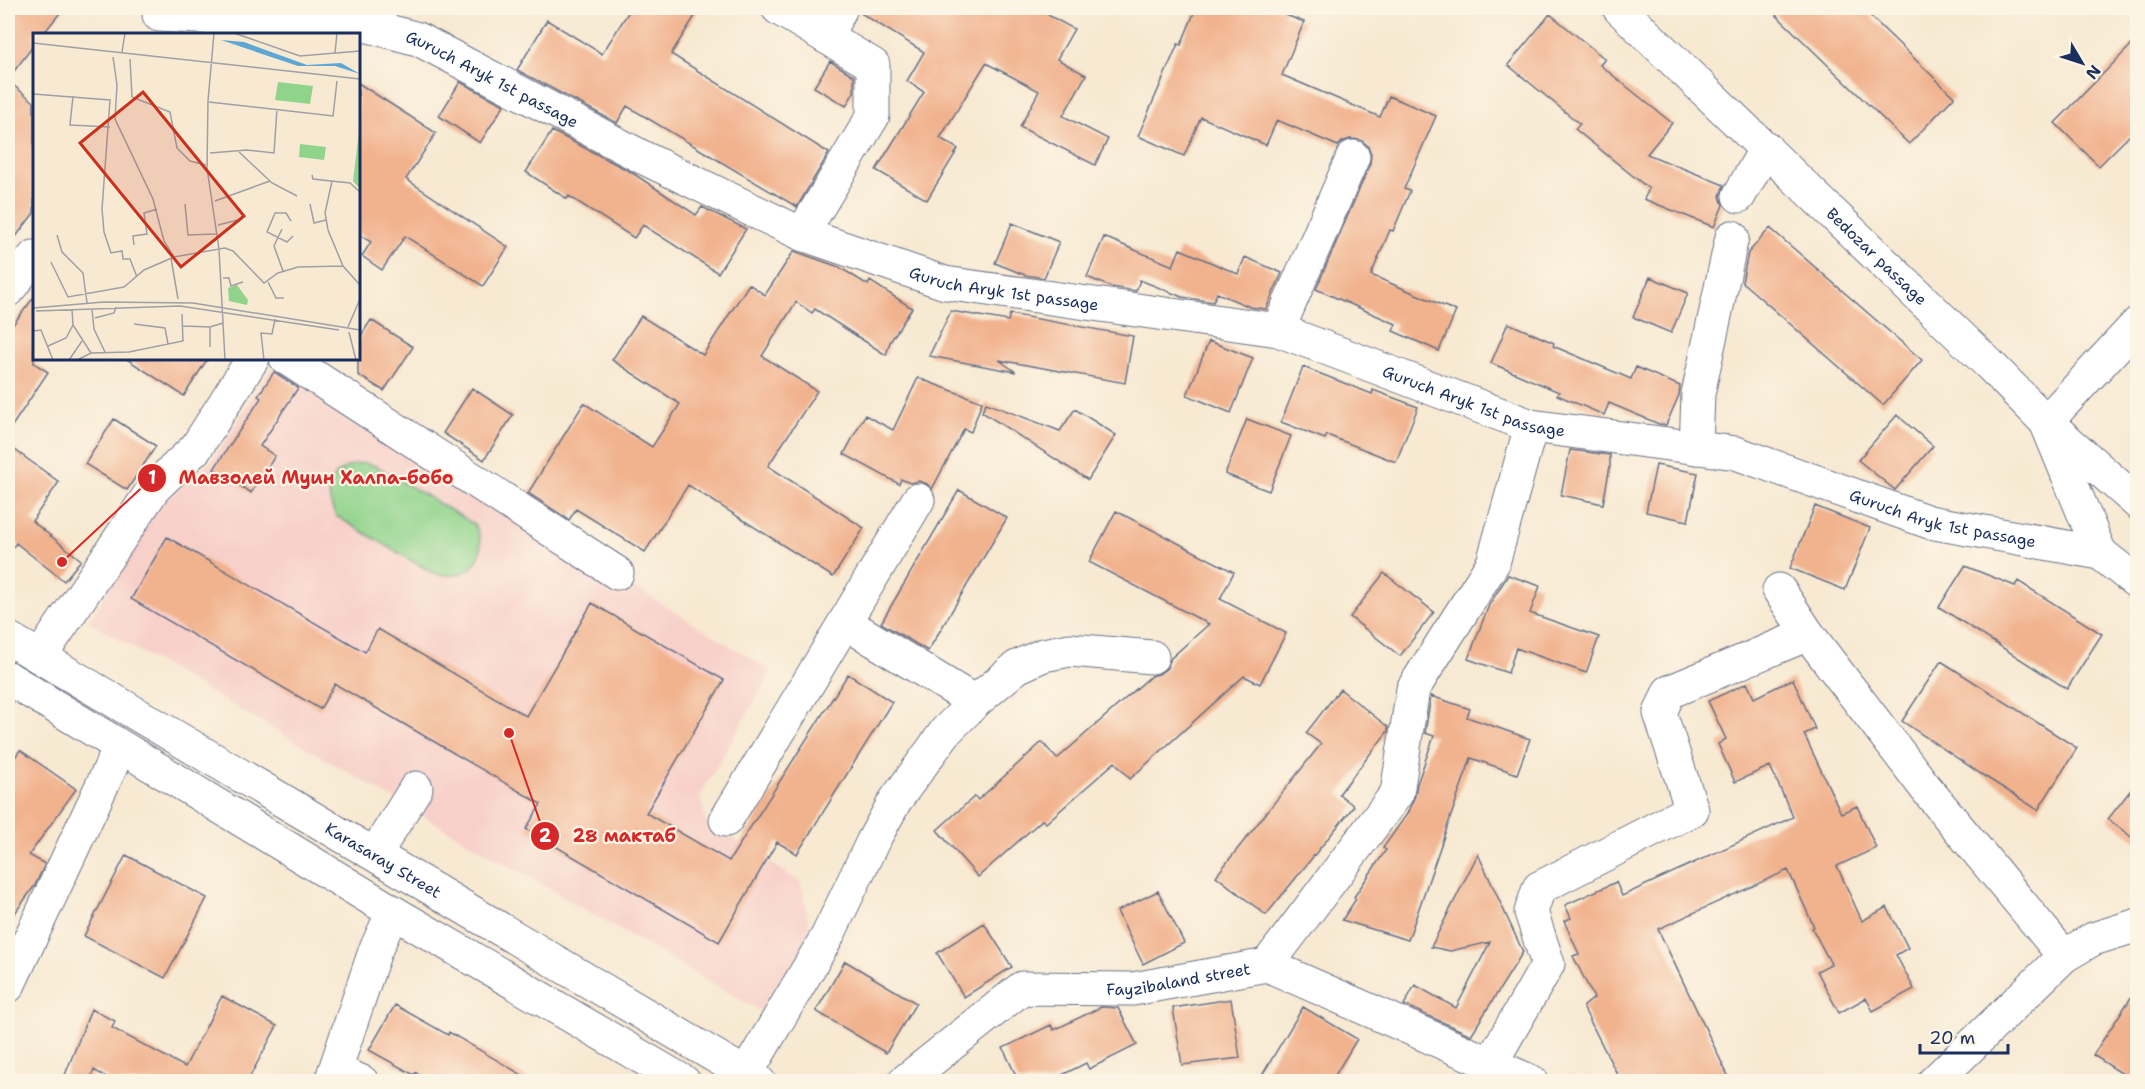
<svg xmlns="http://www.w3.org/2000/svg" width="2145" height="1089" font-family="'Shantell Sans',sans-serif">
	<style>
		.built { fill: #f7d0c9 }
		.green { fill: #90d48c; stroke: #568275; stroke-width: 1.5 }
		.building { fill: #f1b28e }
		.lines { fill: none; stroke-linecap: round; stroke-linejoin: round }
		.minor-casing { stroke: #687087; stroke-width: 35 }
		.major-casing { stroke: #687087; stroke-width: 35 }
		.minor { stroke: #fff; stroke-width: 33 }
		.major { stroke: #fff; stroke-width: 33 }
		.labels { text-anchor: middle; stroke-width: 4.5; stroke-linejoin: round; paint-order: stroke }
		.street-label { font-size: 16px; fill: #1b2f5e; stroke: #fcf5e5 }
		.inset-road { fill: none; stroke: #9f9fa4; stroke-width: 1.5 }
		.view { fill: #c8321e; fill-opacity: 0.15; stroke: #c8321e; stroke-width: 3 }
		.inset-edge { fill: none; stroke: #1b2f5e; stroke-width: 3 }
		.leader { fill: none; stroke: #d62828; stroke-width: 2 }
		.callout-dot { fill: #d62828; stroke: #fcf5e5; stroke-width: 2 }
		.mark-label { font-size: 18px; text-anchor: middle; font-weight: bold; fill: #fff }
		.callout-label { font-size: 18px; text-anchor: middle; font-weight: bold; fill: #d62828; stroke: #fcf5e5; stroke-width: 4.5; stroke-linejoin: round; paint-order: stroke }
	</style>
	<rect width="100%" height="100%" fill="#fcf5e5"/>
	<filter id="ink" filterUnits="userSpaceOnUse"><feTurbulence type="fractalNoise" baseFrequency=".0167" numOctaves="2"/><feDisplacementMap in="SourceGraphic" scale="12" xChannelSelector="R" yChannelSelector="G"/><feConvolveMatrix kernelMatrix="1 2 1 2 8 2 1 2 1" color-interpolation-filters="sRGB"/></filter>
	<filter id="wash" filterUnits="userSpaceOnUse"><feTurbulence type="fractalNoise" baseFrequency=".008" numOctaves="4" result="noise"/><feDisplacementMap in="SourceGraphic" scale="24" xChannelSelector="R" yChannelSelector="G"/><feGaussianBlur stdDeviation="1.35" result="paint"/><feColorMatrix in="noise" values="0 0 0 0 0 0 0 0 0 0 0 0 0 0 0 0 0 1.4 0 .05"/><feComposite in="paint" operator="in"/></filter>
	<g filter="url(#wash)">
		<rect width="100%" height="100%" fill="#f7e9d2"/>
		<path class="built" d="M272,367L772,671L700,796L706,822L801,882L811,935L767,1015L89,622L154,510L213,460Z"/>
		<path class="green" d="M364,463L376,466L474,524C493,556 469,584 433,573L336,516C321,488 332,466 364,463Z"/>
		<g id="blocks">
			<path class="building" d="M8,8H64L43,34H34V45L8,79Z
				M631,8H700L671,54L829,153L797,207L627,106L617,123L517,70L547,20L602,54Z
				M860,8H1035L1074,29L1057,59L1086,75L1063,116L1108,139L1095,165L1020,127L1039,91L986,63L940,138L958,149L927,200L876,170L924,92L907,81L924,52L859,12Z
				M1196,8H1286L1283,14L1304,22L1282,75L1380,117L1389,96L1436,116L1404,189L1410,191L1393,231L1390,230L1371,275L1456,311L1439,351L1393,331L1396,324L1316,289L1370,164L1371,154L1368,146L1361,140L1350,139L1342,142L1338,146L1277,120L1266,145L1201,117L1184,156L1138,136L1178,44L1181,45Z
				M1769,8H1862L1954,97L1909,144Z
				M1550,14L1605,59L1600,65L1672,123L1647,154L1724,185L1720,196L1723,205L1714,227L1644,199L1649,189L1575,129L1580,124L1508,65Z
				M2138,38V127L2099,166L2055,123Z
				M830,61L854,76V92L846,106L814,87Z
				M8,81L34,102V213L8,247Z
				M460,82L504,105L480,143L439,116Z
				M358,83L436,133L406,179L508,247L483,286L405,236L382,270L362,256L371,242L358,234Z
				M552,131L631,172L696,215L702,207L746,229L718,273L643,225L634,238L569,196L567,199L526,172Z
				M1012,223L1059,242L1044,278L1025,275L995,263Z
				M1770,228L1922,360L1883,405L1742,282L1748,253Z
				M1104,237L1173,266L1180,249L1238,274L1245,257L1282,273L1266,309L1250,307L1217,293L1213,302L1182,297L1140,280L1136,291L1111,287L1087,277Z
				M794,251L839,267L868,285L870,281L912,308L890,342L886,355L815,309L812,313L796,302L762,356L817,391L768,466L864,528L833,577L688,485L645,552L576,509L569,520L528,493L584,403L652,447L680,404L612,360L641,316L703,355L749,284L765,295Z
				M1650,277L1688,293L1671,333L1633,317Z
				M34,297V363L48,372L8,432V331Z
				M951,311L1008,321L1010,314L1133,336L1125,383L999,360L1016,372L929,356Z
				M371,320L413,347L384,391L358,375V340Z
				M1508,323L1554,343L1553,346L1631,379L1636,367L1680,386L1679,395L1666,425L1659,424L1609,403L1604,415L1557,395L1559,392L1491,363Z
				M1209,341L1253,358L1231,413L1187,395Z
				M125,358H208L184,396Z
				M1303,367L1372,394L1373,390L1418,407L1396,462L1327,435L1325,439L1281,422Z
				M274,372L298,388L260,446L275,456L251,493L214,469L261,398L258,396Z
				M918,378L982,402L971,432L964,429L932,489L927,484L919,481L910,483L901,479L899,484L844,454L865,415L893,430Z
				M472,388L513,415L484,460L443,433Z
				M986,403L1060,431L1075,409L1116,435L1088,480L982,412Z
				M1897,415L1933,446L1895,490L1858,460Z
				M114,419L156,446L127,490L85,464Z
				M1247,419L1291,436L1269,491L1225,474Z
				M8,445L59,482L32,521L81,560L64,581L16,543L8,554Z
				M1570,450L1610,455V466L1603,504L1561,495Z
				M1656,465L1698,473L1688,521L1646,512Z
				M959,490L1007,518L928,651L881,623Z
				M1815,506L1870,528L1845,590L1790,568Z
				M1116,511L1234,572L1220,599L1286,633L1260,684L1244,676L1130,779L1115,762L1046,823L1042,820L978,877L937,830L975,796L978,800L1042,742L1057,759L1151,676L1159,674L1167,668L1171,658L1209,624L1089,562Z
				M167,537L365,652L378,629L526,716L592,603L724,680L646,813L729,861L848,674L892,702L797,854L777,842L719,942L526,829L541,804L433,741L335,684L320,709L131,599Z
				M1965,566L2015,586L2018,581L2102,634L2067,689L1939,607Z
				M1384,573L1434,612L1400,656L1350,617Z
				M1508,575L1540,586L1530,613L1599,637L1586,673L1516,648L1508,673L1468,659L1489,605Z
				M1941,661L2077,748L2038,810L1981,774L1902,721Z
				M1793,679L1815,729L1804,734L1841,813L1857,806L1876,848L1837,866L1862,921L1887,907L1908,948L1896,955L1914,989L1873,1011L1866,998L1839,1013L1817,971L1831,964L1812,928L1814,927L1788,870L1658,929L1731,1082H1621L1583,1007L1594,998L1573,956L1579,954L1564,921L1571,918L1565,905L1616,882L1622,896L1793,817L1770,766L1735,782L1718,744L1726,739L1708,701L1747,683L1754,698Z
				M1340,689L1388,727V731L1339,794L1354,806L1266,915L1216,876L1321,744L1306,733Z
				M1431,696L1470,709L1467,717L1530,739L1517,774L1471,758L1408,940L1342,920L1356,899L1354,897L1386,850L1383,848L1407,814L1415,796L1417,784L1434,736L1425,733Z
				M20,750L76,789L29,855L45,864L35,885L8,923V767Z
				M2138,781V842L2108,819Z
				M1478,854L1523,952L1471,1035L1404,1005L1415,985L1456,1008L1490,942L1450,951L1431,947Z
				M126,855L207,898L165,978L84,936Z
				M1158,891L1184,943L1143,964L1117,911Z
				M984,923L1012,967L964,997L937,953Z
				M845,961L916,1003L886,1053L816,1011Z
				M2138,987V1082H2135L2093,1055Z
				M222,996L277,1026L247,1082H115L94,1070L89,1082H83L65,1075L91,1009L115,1021L112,1028L185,1067Z
				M1231,999L1240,1058L1182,1065L1173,1008Z
				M395,1005L448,1035L449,1032L534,1082H432L416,1072L414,1075L369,1050Z
				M1101,1007L1118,1008L1137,1045L1089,1069L1086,1063L1048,1082H1019L1003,1048L1051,1025L1054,1030Z
				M1303,1007L1357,1039L1331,1082H1258Z"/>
		</g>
	</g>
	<g filter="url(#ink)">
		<use href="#blocks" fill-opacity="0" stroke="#687087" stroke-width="1.5"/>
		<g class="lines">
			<g class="minor-casing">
				<g id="minor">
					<path d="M778,8L873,65V116L802,234"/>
					<path id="s1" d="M1619,8L1989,364L2046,422L2138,503"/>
					<path id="s2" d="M159,15L369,26L418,39L644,158L802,234L945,283L1278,330L1531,426L1736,453L1929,522L2100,553L2138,583"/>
					<path d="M826,37L841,8"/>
					<path d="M1739,196L1766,148"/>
					<path d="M8,290L34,257"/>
					<path d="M1278,330L1353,157"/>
					<path d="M286,358L617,573"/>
					<path d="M1696,448L1698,394L1732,237"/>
					<path d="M2100,553L2046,422L2138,323"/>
					<path d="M1779,590L1808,634L1928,791L2064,956"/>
					<path d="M846,623L975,702"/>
					<path d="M40,657L154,488L196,448L253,358"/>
					<path d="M726,820L918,500"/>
					<path d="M375,854L416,788"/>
					<path d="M1267,965L1397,793L1413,689L1493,563L1531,426"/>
					<path d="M8,986L120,747"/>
					<path d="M1491,1063L1548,964L1531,912L1539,888L1692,810L1660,713L1669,692L1808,634"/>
					<path d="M335,1070L362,1082"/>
					<path d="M746,1074L827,937L873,841L895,801L946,731L975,702L1017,667L1043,655L1070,650L1152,657"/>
					<path d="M331,1082L375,951L393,912"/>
					<path id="s3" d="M904,1082L1022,988L1133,989L1267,965L1532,1082"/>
					<path d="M1934,1082L2064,956L2093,939L2138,925"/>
				</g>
			</g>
			<g class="major-casing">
				<g id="major">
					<path id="s4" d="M8,638L759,1082"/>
					<path d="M8,678L393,912L684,1082"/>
				</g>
			</g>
			<use href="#minor" class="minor"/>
			<use href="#major" class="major"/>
		</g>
	</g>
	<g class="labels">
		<g class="street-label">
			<text dy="6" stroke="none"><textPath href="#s2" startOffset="345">Guruch Aryk 1st passage</textPath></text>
			<text dy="6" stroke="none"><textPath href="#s1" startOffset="358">Bedozar passage</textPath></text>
			<text dy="6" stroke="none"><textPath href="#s2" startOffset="902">Guruch Aryk 1st passage</textPath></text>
			<text dy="6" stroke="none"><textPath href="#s2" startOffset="1388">Guruch Aryk 1st passage</textPath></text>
			<text dy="6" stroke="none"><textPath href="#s2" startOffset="1874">Guruch Aryk 1st passage</textPath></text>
			<text dy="6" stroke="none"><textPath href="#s4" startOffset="436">Karasaray Street</textPath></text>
			<text dy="6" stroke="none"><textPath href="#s3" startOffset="308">Fayzibaland street</textPath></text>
		</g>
	</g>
	<g transform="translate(33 33)">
		<rect width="327" height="327" fill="#f7e9d2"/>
		<path d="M245,49L280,53L277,71L242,67ZM327,91V156L320,148ZM267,111L293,114L291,127L266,124ZM204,252L215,267L214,272L196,268L195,255Z" fill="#90d48c"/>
		<path d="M188,7L211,9L274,32L308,30L327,41L302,33H265Z" fill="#5ea7d5"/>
		<path class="inset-road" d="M181,0L175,68L174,135L186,216L192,327M201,0L267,23L327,18M0,10L327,46M89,19L92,0M302,20L304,0M80,24L84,52L82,86L120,166L131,208L141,224M97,26L99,64L137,79L144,115L157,128L173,132M0,61L77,67L69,176L71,199L78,220L89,218L90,226H97L104,244M40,63L37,92L77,94M176,69L300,83L304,48M206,119L239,150L264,163M177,120L214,117L241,120L244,76M279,142L280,146L317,150L327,159M299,148L292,180L295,197L310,233L327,252M182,168L237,148M152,171L155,202L183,201M277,171L281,190L293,187M258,188L253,180H242L234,199L254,209L260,203M185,192L209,186M249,196L241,213L250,238M24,202L29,219L50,240L54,270M101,212L100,203L114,201L111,180L124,176M138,225L145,266M18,229L35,264L91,254L111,237L141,224L192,215L200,218L231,250L245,240L265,234L310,233M190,245H196L198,253L210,249M235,249L243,265H251M0,275L71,269L160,270L327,297M39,276L40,292L58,320M59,276L61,296L72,319M3,278L147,273L306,297M62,285L81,280L83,274M101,291L132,295L135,311M150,293L177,294L190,290M177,294V314M315,294L327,266M0,298L8,297L20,327M316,299L323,327M15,313L33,305L40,292M36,327L49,308M44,327L58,320L96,319L150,308L149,281M231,327L228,300L239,301L242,286"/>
		<path class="view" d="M110,59L211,183L148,234L47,110Z"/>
		<rect width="327" height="327" class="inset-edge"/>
	</g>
	<path class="leader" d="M62 562L152 478M509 733L545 836"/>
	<g class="callout-dot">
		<circle cx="62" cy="562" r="6"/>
		<circle cx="509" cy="733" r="6"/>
		<circle cx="152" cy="478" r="15"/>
		<circle cx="545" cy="836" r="15"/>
	</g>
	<g class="mark-label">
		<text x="152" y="484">1</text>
		<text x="545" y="842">2</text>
	</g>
	<g class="callout-label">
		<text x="316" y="484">Мавзолей Муин Халпа-бобо</text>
		<text x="624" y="842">28 мактаб</text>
	</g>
	<rect width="2145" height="1089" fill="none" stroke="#fcf5e5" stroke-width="30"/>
	<g transform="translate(2082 63) rotate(129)" stroke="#fcf5e5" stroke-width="4.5" paint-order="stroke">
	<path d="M0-4.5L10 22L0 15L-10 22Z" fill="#1b2f5e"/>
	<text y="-9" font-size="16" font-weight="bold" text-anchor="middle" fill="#1b2f5e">N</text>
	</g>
	<path d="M1920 1044v9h88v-9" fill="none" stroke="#1b2f5e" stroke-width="3"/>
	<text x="1929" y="1044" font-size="18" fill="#1b2f5e" stroke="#fcf5e5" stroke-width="4.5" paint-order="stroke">20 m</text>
</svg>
